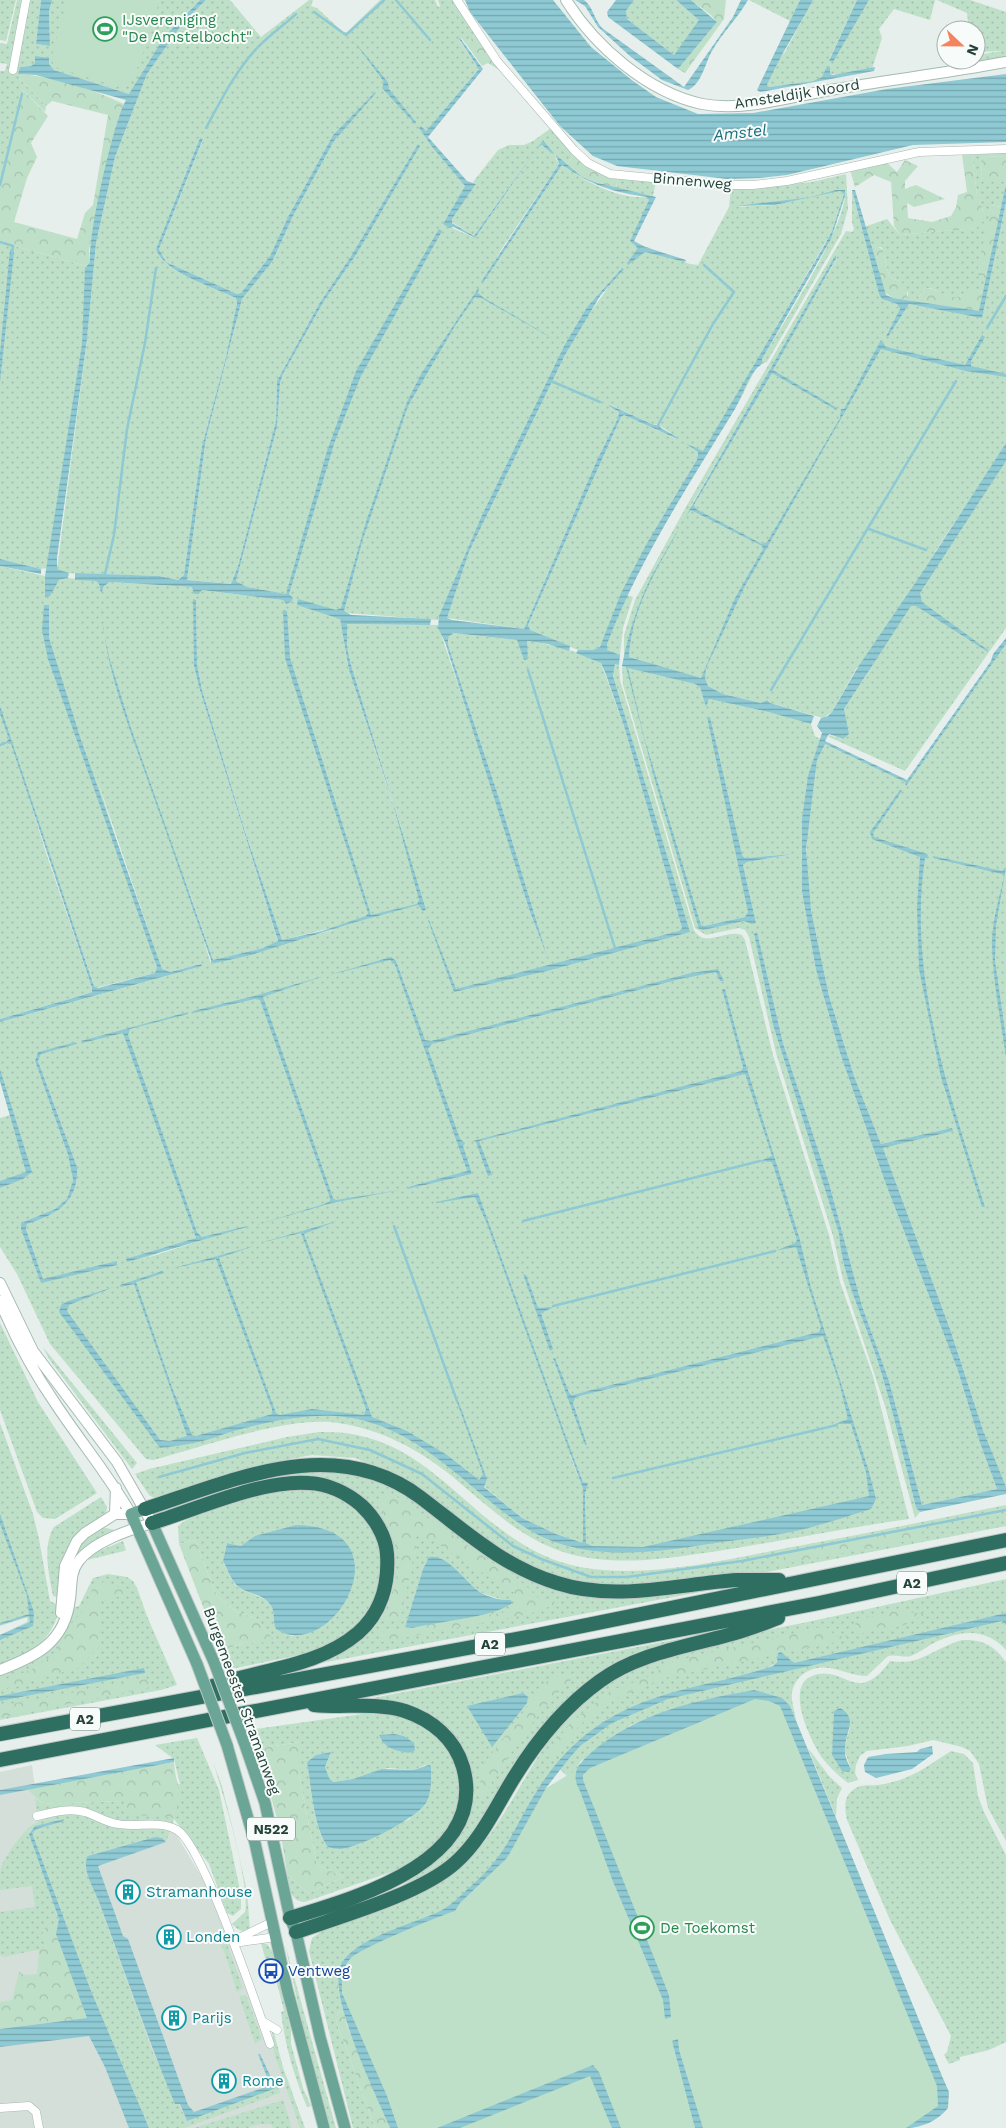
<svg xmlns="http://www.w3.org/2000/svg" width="1006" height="2128" font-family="'Work Sans',sans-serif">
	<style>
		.built { fill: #d4dfda }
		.grass { fill: url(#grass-dots); fill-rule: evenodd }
		.forest { fill: url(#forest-crowns) }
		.pitch { fill: #bfe0c8 }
		.water { fill: url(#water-rules); fill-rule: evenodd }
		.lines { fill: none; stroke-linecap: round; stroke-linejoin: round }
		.stream { stroke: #8ec9d4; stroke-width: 2.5 }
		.street-casing { stroke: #a8b8b2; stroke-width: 9 }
		.secondary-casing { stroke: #a4bbb3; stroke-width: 12 }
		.primary-casing { stroke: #c2cac8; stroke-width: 13 }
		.highway-casing { stroke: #c2cac8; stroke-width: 16 }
		.street { stroke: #fff; stroke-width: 8 }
		.secondary { stroke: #fff; stroke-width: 10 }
		.primary { stroke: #6aa596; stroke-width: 11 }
		.highway { stroke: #2f6f62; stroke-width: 14 }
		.primary-bridge-casing { stroke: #c2cac8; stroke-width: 13; stroke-linecap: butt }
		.primary-bridge { stroke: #6aa596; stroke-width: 11 }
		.labels { text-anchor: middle; stroke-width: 4; stroke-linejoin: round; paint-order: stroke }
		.shield { fill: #f7fbf9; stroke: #637a73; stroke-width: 1 }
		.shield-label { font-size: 14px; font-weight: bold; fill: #24423a }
		.leisure-label { font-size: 15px; fill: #27864d; stroke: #f7fbf9; text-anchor: start }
		.street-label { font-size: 15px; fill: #24423a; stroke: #f7fbf9 }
		.culture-label { font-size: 15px; fill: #0d838f; stroke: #f7fbf9; text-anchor: start }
		.transit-label { font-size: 15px; fill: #164399; stroke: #f7fbf9; text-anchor: start }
		.water-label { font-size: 16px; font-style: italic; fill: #1c6f80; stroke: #f7fbf9 }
	</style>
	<defs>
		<pattern id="grass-dots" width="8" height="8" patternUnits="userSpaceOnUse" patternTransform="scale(1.25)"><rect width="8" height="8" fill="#bfe0c8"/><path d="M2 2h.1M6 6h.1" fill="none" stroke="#a4c1ad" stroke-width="1.8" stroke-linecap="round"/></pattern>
		<pattern id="forest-crowns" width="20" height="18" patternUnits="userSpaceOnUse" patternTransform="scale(1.25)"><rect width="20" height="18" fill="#bfe0c8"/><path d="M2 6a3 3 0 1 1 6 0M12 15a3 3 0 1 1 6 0" fill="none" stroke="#a4c1ad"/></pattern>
		<pattern id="water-rules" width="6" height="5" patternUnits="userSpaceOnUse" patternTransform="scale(1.25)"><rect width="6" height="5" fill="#8ec9d4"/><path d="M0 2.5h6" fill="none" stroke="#74a5ad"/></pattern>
	</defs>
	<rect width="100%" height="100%" fill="#e6efeb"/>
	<path class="built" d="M32,1765L39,1818L83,1814L174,1831L210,1891L290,2085L304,2128H0V1772Z"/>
	<path class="grass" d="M0,0H16L6,41L0,40Z
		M17,0H41L36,44L50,46L49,11L52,0H200C179,20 158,45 143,71C138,79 136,87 129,94L54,70L49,64V58L31,66L20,67L19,78L46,106L45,112L23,90L0,185V71H5L7,64L0,63V43L7,44Z
		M206,0H230L261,37L309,0H313L311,6L317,8L343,32H347L380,0H435L438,7L440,6L438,0H454L475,35L466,44L461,38L459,40L479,69L426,131L419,128L432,147L465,186L443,224L475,238L538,147L542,145L551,153L553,152L543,140L474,236L452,222V219L476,184L473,182L498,150L509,145H524L533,141L551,128L574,155L567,165L555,157L559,164L501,250L483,283L562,165C584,181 624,203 653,196L616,189L618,176L656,181L653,196L633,239L634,242L690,264L698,265L729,207L731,189L812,182L846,174L848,209L841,234L767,362L762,364V359C782,325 848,225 845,190L811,197L736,207L775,205L840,191L844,194L832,231L754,365L756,368L740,400L705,454L634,579L627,595L633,597L623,628L620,655L578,650L529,630L528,625L621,417L624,415L676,439L677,437L657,424L654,425L611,405L610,406L619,412L618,418L597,460L524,629L447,618L469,552L565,355L587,317L622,268L587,307L565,344L482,515L438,620L347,613L340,619L349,670L407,847L351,665L347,647V624L438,625L489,777L529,909L548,959L499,798L448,645V637L454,633L517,640L528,659L526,641C552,644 578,651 601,663L624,726L682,928L679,931L689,929L613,676L615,664L619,665L620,680L694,930C705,949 725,929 742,935L745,940L773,1055L829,1235L840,1282L873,1376L909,1519C845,1528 782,1541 718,1551C669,1558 619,1567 570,1554C523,1541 490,1508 453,1477C420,1450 381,1429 338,1423C290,1415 202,1447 153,1460L146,1459L50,1344L17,1274L0,1247V1188L23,1174L0,1181V1118L10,1115L0,1081V1022L202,966L201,964L169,972L162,970L95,773L157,967L155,973L95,988L17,759L46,853L92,988V992L80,996L0,1019V566L45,576L46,597L51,593L59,580L68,578L96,581L99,584L101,594L104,586L110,582L192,587L199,594L202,590L283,600L286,604L290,595L247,587L236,581L277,427L280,383L283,374L324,301L356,255L418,144L351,256L319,304L277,381L276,421L238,566L231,584L187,580L206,438L242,299L272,262L294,214L334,141L375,92L333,135L288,217L270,256L241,293L237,294L166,262L159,249L203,140L200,138L156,249C163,272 215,288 236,298L237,303L226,357L202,446L184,575L178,580L159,576L65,573L57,569L87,339L96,243L115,157L147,74L185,20ZM196,600L197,664L202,690L246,835L282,940L331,928L333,930L211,964L186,882L213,960L263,948L278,942L199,687L194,666ZM725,989L747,1073L673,1091L741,1071L743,1067ZM76,1044L41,1054L38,1061L77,1167C79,1202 57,1215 27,1224L26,1229L43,1279L21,1223L55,1209L67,1199L73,1180L68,1155L35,1061L39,1052ZM132,1054L197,1232L202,1237H212L143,1259L196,1238ZM437,1078L472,1174L408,1189V1187L467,1172ZM807,1338L576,1397L573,1403L580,1422L567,1388L572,1395ZM570,1455L573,1456L583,1482L587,1483L585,1494L586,1543L592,1546L535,1529L480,1484L486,1480L484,1486L522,1518L556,1534L583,1543V1489Z
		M634,0H676L700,20L674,55L627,19L626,11Z
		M749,0H800L790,21Z
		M813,0H857L829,60L869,0H935L930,20L894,9L879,29L882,38L872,69L847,74H830L813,81L769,87L767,85L775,63L785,52Z
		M937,0H970L1006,12V59L953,66L954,60H976V55L1003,51L980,52L976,44V30H969L967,13Z
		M1006,152V156L981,157L982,182H1006L1002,207L991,205L981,279H987L984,292C968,287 965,299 951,297C940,295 937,287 925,288L916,302L907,300L908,293L902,283L889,276L883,250L881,247L869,248L864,227L887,219L900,235L976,228L984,212L977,195L972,155Z
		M852,190L879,294L883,299L897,304L900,310L886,335L888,337L909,304L982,317L1006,202V444L935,552L944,556L992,482L1006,457V628L905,771L829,737V735L842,739L848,734L844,709L869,671L857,667L832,712L823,718L770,703L767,700L761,703L723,694L708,686L705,678L692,677L629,657L624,658V635L635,600L687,505L846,231L852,232L854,229L852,222ZM836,256L837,258L694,505L695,508L691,506Z
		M0,242L86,266L82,343L47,568L41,569L0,559Z
		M1006,643V1490L983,1430L950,1329L883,1148L937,1133L881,1144L854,1076L829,996L811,910L806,869L807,816L802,892L816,970L840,1053L885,1182L958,1371L980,1443L997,1489L922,1505L889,1381L862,1306L829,1183L783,1043L757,933L754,934L773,1025L839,1234C842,1276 865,1322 878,1362C893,1410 904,1459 916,1508L920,1512L915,1518L885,1406L843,1280L833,1236L776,1053L749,937L745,930L739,928L706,935L695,928L623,685L622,666L695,684L700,686L706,706L709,699L768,712L811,724L815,736L824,741L825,744L906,782ZM793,854L747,862L743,865L756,923L744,921L704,930V926L745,917L748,912L742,855L745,858Z
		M0,1323L38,1402L97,1493L55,1519L43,1518L37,1512L0,1410Z
		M43,1347L137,1463L132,1469L49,1359Z
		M0,1423L33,1514L39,1539L50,1601L60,1606C52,1643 31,1652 0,1668V1635L27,1622L28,1617L0,1626Z
		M319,1432C428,1428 464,1524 552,1559C624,1587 726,1559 798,1546C868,1533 937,1519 1006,1505V1526L747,1576L586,1588L508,1557L423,1491L402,1478L355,1458L312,1455L285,1460L154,1498L149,1495L135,1474L149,1469L287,1437Z
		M336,1471L380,1481L409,1494L552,1586L727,1587L316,1664C333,1656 351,1649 366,1636C409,1597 402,1520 352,1490C337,1482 294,1478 276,1478L297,1473ZM429,1557C454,1574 480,1599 510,1600L443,1622L405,1627L423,1569Z
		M302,1487L339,1495L372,1522L383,1558L374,1608L346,1637L315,1652L226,1670L220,1651L244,1643L275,1641L255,1618L237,1612L217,1596L195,1540L179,1544L178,1526C206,1503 266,1492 302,1487ZM227,1543L241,1546L316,1630L291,1636L273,1614C275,1594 243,1596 234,1583C230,1577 227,1568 223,1562Z
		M101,1497L107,1507L106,1514C67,1544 60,1548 60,1598L53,1596C49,1575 42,1546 54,1527Z
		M101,1527L119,1531L90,1544L67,1568L78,1544Z
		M123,1541L126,1550L124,1551L87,1560L94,1553Z
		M108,1574L127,1577L133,1581L137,1588L147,1616L177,1685L161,1690L0,1720V1675L41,1656L72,1608L79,1606L93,1578Z
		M1006,1579V1613L1003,1614L1006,1625V1650C984,1626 958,1631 932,1644C925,1648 918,1653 911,1656C904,1658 896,1654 888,1656L867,1676C853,1676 843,1670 829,1668C812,1665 795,1675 792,1693C791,1702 795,1712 796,1720L790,1706L754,1690L703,1701L631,1725L580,1762L576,1784L557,1767L509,1847L475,1887L344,1988L342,1993L338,1987L344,2011L338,2012L336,2021L375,2128H353L309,1951L312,1938L322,1931C338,1927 354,1917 370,1910C424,1887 464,1877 497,1824C527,1779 548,1728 592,1695C651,1650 741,1636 812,1621C877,1607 941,1593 1006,1579ZM782,1653L791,1662L792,1669L767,1675V1668L775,1664Z
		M720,1631L574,1694L475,1836L443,1868L400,1888L441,1852L470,1783L430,1716L352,1702Z
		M962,1640C982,1639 994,1645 1006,1662V1841L988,1808L979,1764L970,1751L962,1747L933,1740L908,1746L867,1751L860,1756L856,1765L855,1773L858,1780L848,1783C839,1776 830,1768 823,1759C811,1743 784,1686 812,1676C845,1663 856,1708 890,1661C922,1666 933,1648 962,1640ZM850,1727L844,1749L851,1769L832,1755L834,1734Z
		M362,1714C381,1714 404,1714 421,1724C461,1748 475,1808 439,1841C430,1849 419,1858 409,1865C400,1870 387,1873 377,1877C353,1885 329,1894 305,1902C289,1901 290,1887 287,1874L308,1893L344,1877L317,1865L299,1775V1742L256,1749L249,1730ZM386,1734L404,1736L400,1752L380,1739ZM331,1752L325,1767L329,1779L333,1782L353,1779L388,1768L413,1770L426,1765L410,1819L349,1846L339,1849L328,1847C314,1831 311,1784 307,1762L316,1755Z
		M197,1738L219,1790L241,1895V1909L233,1916L227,1913L209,1864L174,1819L166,1842L155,1837L94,1854L99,1903L153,2053L187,2121L273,2085L278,2083L280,2093L184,2128H149L91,1991L32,1833L37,1829L64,1821C51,1821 39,1824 29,1831L59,1919L60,1922L42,1929L46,1948L4,1957L0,1955V1912L35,1907L32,1886L0,1890C0,1883 0,1873 1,1867C6,1855 27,1824 38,1822L35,1797L43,1804L124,1801L180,1784L174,1759L155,1745Z
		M808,1748L829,1776L842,1788L837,1798L836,1817Z
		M951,1751L964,1754L973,1763L978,1796L984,1812L1006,1855V2042L989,2050L960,2057V2060L949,2064L944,2055L947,2052L951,2036L890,1920L847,1820C845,1810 843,1798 852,1791C860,1783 868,1786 878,1785C911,1780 924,1768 951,1751Z
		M213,1762L222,1786L235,1838L247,1891L250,1930C243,1934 237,1929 232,1924L245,1912C251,1885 222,1791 213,1762Z
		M261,1943L267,1944L272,1951L291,2031V2044L303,2088L311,2106L307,2107C294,2076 285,2046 281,2012L284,2011L271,1960L266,1961Z
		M227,1944L243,1988L237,1992L224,1951L220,1945Z
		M285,1944L336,2128H330L303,2027Z
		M246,1995L262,2039L255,2044L239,1996Z
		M272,2031L274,2033L284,2071L305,2128H300L274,2053Z
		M283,2100L292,2128H273L271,2124H260L247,2128H194Z"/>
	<path class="forest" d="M691,0H726L724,19L685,73L678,69L717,22L711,15Z
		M475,35L504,73L488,63L482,66L466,44Z
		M18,74C54,76 92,89 124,104L114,134L89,250L90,262L86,266L0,242V185L23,90L48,116L31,143L37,157L27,178L14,222L77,239L85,213L93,205L108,115L52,101L46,106L19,78Z
		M574,155L585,164L618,176L616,189L582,177L567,165Z
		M962,155H972L977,195L984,212L982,224L976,228L968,229L900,235L894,226L891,182L874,175L855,187L850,170L886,162L897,172L905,160L918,166L905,181V189L916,185L945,199L914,207L907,203L908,218L932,222L951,216L956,207L958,195L967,192Z
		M1006,156V182H982L981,157Z
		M991,205L1002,207L987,279H981L977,273Z
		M877,246L883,250L889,276L902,283L907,288V300L893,298L884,292L869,248Z
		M925,288C938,287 947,301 961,296C965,294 968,291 972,289L984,292L980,312L916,302Z
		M391,1493L524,1584L537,1597L559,1603L529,1614L382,1642L379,1632L514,1611L516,1594L416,1530V1546L400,1620L384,1621L402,1564L378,1500Z
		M920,1527L924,1538L778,1565L788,1552Z
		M195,1540L217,1596L237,1612L255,1618L276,1642L244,1643L220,1651L179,1544Z
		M104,1581L132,1593L99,1602L100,1646L78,1668L0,1690V1681L31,1670L57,1652L70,1625L84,1610L94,1585Z
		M897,1611L926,1614L902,1626L857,1634L855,1620Z
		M825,1626L837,1637L849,1635L836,1642L664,1678L621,1696L582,1723L552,1758L547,1753L572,1721L593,1705L612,1690L651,1676L670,1662Z
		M564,1674L573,1678C535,1713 508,1756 481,1800L480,1769L547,1681Z
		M146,1679L151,1687L0,1718V1706Z
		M299,1742V1775L317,1865L344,1877L308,1893L287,1874C282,1831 270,1790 256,1749Z
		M174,1762C176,1790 185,1787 174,1818L124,1814V1801L43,1804L27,1789Z
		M60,1922L57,1934L87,2018L0,2029V2002L12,2000L19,1972L24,1975L37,1974L39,1949L46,1948L42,1929Z
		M344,2011L347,2025L390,2128H375L336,2021L338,2012Z"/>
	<path class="pitch" d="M67,0H160L139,65L125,89L55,67L51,59Z
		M751,1695L778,1698L940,2082L941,2108L908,2128H393L345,2006L340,1980L345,1964L362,1949L452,1908L491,1872L517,1837L543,1790L586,1764Z"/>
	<path class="water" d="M41,0H52L49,11L50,46L36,44Z
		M200,0H206L185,20L147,74L115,157L96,243L87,339L57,558V569L69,573L68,578L59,580L50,596L45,597V576L82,343L85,268L90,262C88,235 113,123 126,100L36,75L18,74L20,67L31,66L35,63V56L49,58V64L54,70L129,94L164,37Z
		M465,0H553L591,47L633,81L656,97L698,114L753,113L887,89L1006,74V142L913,145L787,175L760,178L727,179L617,166L593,156L560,126L470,12Z
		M575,0H584C593,7 594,19 602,28L684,87L733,17L741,0H748C738,18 722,33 712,51C705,63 702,84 688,90L662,80L631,57L598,27L585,6Z
		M616,0H634L626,11L627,19L674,55L699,20L676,0H691L717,22L678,69L608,17L607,12Z
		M800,0H813C798,29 780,55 767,85L769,87L813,81L822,77L827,66L830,67V74L833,75L875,67L874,71L760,92L757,90Z
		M857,0H869L833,62L829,61Z
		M460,38L483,69L428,137L467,181L476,184L452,219V223L474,236L543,140L553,152L551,153L542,145L538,147L475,238L454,227L449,228L443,224L465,186L432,147L419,128L421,126L426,131L479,69L459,39Z
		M353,40L388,82L389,89L416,122L415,124L382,88L384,82Z
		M375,92L376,93L334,141L294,214L272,262L242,299L206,438L187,580L231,584L238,566L276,421L277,381L319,304L351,256L418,144L420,146L356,255L324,301L283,374L280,383L277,427L236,581L247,587L286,594L327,451L356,371L439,229L442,231L361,376L335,441L289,594L293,598L291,602L286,604L283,600L202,590L199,594H194L192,587L110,582L104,586L101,594L99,584L96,581L75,580V573L159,576L178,580L184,575L202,446L226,357L237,303L236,298C215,288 163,272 156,249L200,138L203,139L159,249L166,262L237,294L241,293L270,256L288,217L333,135Z
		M556,155L582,177L598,183L656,197L634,241L645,247L686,260L685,262L645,252L628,265L627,263L638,248L630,241L649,200L647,197C612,192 591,185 562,165L483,283L481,282L559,164Z
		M1006,184V202L982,318L909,304L888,337L886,336L900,309L897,304L882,299L879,294L852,190H855L886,295L893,298L979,311Z
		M836,190H845V196L831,239L762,359V364C749,372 743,395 735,409C688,486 639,560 607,644V650L620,655L619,665L615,664L613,676L690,932L547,971L454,992L428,920H429L456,989L679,931L682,928L624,726L605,672L601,663L576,653L578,650H593L600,647L621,593L647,543L698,458V452L685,443L703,451L824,246L832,231L844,194L840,191L775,205L736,206L811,197Z
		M10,249L14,252L0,382V353Z
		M835,256L837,257L773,370L837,408L836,410L772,373L694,505L696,509L762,544L767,542L840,418L841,409H844L881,340L886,347L965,365L982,335L985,337L971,361V366L1006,374V377L966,371L881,349L745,586L706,668L705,678L708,686L723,694L761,703L767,700L770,703L814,716L811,724L768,712L709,699L706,707L700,687L695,684L628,668L644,737L701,925L704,926L745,917L748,912L707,717H710L742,855L745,858L793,854L747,862L743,865L756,923L752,924L744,921L704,930L699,929L655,781L626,667L622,666C628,634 637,606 651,577ZM691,510L762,546L763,549L735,598L701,678L629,657C631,614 652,577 673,540C678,531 683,518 691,510Z
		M622,268L624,269L600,296L565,355L469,552L447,618L452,620L524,629L597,460L618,418L619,412L609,406L610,405L654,425H659L661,428L677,437V439L624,415L621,417L528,625L530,630L570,646L569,651L548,644L527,641L528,659L524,660L517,640L454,633L448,637V645L499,798L548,959L529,909L445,642L438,628L439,616L482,515L565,344L587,307Z
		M479,287L478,293L484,298L559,342L481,298L475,297L455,326L408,406L362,542L344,611L351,615L431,619L430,625L347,624V647L351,665L426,910L423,911L418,905L356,922L251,955L211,964V960C190,902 171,844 150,787C129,726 103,665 101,600L103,629L109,657L131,728L213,960L263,948L278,941L199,687L194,666L193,599L196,600L197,664L202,690L246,835L282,940L322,931L366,916L368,913L285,658L283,610L287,611L290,658L371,915L417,904L419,900L392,800L349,670L340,619L297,605L298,599L336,610L341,608L366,522L407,402L421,374Z
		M1006,443V461L920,593L922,602L988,650V652L916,606H911L844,709L849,734L843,739L829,734L825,741L907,780L991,661L993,654L1006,638V644L906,786L905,782L825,744L817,760L815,775L806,849L811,910L829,996L854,1076L881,1144L952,1128L953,1131L883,1148L950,1329L983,1430L1006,1487V1494L920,1512L916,1508C904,1459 893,1410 878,1362C865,1321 842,1278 839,1234L773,1025L754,934L757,932L783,1043L829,1183L862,1306L889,1381L922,1505L997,1489L980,1443L958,1371L885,1182L840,1053L816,970L802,892V819L808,776L822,733L817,726L821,718L828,716L832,712L858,667L926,567Z
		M0,559L41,569V574L0,566Z
		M44,605H49V638L81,740L162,969L170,972L201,964L202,966L0,1022V1019L80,996L92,992V988L11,744L5,743L9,739L0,714V706L94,986L98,988L155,973L157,967L48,659L42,630Z
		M900,790L902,791L873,833L874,837L927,854L929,858H925C907,976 950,1096 985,1207H982L941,1077L919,969L917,908L920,857L872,839L870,832Z
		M933,856L1002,871L1006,867L996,925L995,961L1006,1038V1058C1001,1021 993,983 992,944C992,921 999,899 1004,877L1002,874L933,858Z
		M391,957L396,961L425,1040L431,1041L691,973L718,969L724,981H720L716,972L680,979L432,1044L428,1049L460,1139L465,1143L463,1146L472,1174L408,1189V1187L467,1171L395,965L390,960L329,975Z
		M324,976L263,997L333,1198L336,1200L400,1190L332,1203L256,1225L324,1204L330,1201V1198L260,1000L255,999L194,1013L193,1011L254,996Z
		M722,989H725L741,1049L800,1240L811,1288L869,1472L876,1499L871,1509C841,1518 811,1529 780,1534C758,1538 737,1540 715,1543C652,1553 580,1564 523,1526C462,1485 416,1422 336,1416C303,1414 266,1422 234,1431C222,1434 210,1440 198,1442C186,1445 173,1446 160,1448L59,1312L61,1305L68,1301L114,1287L69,1305L67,1311L160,1440L170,1441L187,1436L134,1284L121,1287L120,1285L162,1271L164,1273L136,1282L173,1390L192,1435L196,1436L272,1414V1409L216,1259L170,1269L254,1246L219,1258L276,1413L280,1415L312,1409L364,1415L366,1409L301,1233L260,1243L337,1221L304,1234L372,1417L407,1431L447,1455L479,1480L483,1474L455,1397L459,1403L487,1479L484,1487L522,1518L556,1534L583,1543V1489L487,1224L475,1197L436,1203V1202L478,1193L573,1456L583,1482L588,1483L585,1494L586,1543L592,1546L643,1547L869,1496L866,1472L851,1424H835L848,1419L839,1382L823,1336L576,1397L573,1403L587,1445H585L553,1358H555L569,1392L572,1395L819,1332L821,1327L796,1247L775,1251L795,1243L797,1240L772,1162L760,1161L772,1156L745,1074L479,1141L492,1175L488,1176L476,1142L473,1141L741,1071L743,1067Z
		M188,1012V1014L130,1029L128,1035L197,1232L202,1237L247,1226V1227L127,1262L126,1259L196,1238L123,1033L82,1043L81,1041Z
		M76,1042L77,1044L41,1054L38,1061L77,1167C79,1202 57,1215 27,1224L26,1229L43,1279L117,1261V1265L41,1283L21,1229V1223L55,1209L67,1199L73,1180L68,1155L35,1061L38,1052Z
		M0,1069L32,1172L23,1179L0,1188V1181L26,1172L0,1081Z
		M523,1274L526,1275L538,1308L554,1307L541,1313L553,1349L550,1351Z
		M0,1514L34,1612L33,1626L0,1640V1635L30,1622L29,1616L0,1625V1623L29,1614L27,1596L0,1524Z
		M296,1525C411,1527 332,1666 276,1629C272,1620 276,1610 269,1603C262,1594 249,1594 240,1588C232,1583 228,1570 223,1561L227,1543L241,1546L255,1536Z
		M429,1557C449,1554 465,1583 480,1592C490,1598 500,1600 511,1600L512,1603C497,1617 435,1622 413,1628L405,1627L423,1569Z
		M1006,1613V1625L1002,1621L668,1699L612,1723L580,1746L567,1761L546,1788L507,1858L460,1903L455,1911C439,1916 358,1949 350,1959C341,1969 342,1981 342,1993L387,2096L398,2128H390C376,2094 329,2000 340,1968C350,1938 416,1924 442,1910C453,1904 462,1894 471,1886C507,1855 512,1831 535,1794C553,1764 576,1739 605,1721C661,1687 714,1686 773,1666L777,1662L778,1653L781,1652L794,1663Z
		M144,1668L145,1673L0,1701V1696Z
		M754,1690L782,1698L790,1706L942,2076L949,2092L948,2108C938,2121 921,2128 906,2128L938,2106L937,2086L780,1706L769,1701L755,1699L590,1768L583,1775V1780L669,1995L671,2017L665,2019L663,2000L612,1879L580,1791C570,1774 578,1764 591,1753C636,1713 697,1700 754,1690Z
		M523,1693L528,1697L527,1703L492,1747L467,1706Z
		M840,1708C858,1718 846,1731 845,1747C844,1755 847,1762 851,1769L849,1772L842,1771L832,1755L834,1711Z
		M394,1734L404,1736L414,1743L415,1750L413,1752C400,1754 383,1748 379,1735Z
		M932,1746L933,1754L912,1769L876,1778L865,1772L864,1765L868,1757L886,1754L917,1752L920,1749Z
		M331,1752L325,1767L329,1778L333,1782L353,1779L382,1769L413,1770L429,1765L431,1766C431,1778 432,1790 427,1801C419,1818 358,1848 340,1849C336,1849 332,1848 328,1847C314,1830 311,1785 307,1762L316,1755Z
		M174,1758V1762L0,1795V1790Z
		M64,1819V1821L37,1829L32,1833L91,1991L149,2128H129L105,2067L89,2036L0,2047V2029L87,2018L56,1934L59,1919L29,1834L35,1826Z
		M155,1837L162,1838L166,1842L98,1866L123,1936L128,1939L188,2105L194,2112L268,2086L269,2082L258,2054H260L276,2088L187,2121L180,2104H175C147,2037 123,1967 98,1899C93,1888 81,1867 88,1856Z
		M678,2039L679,2050L703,2128H695L672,2041Z
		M593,2065L599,2072L621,2128H612L590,2076L460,2128H437Z"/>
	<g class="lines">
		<path class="stream" d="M396,0L430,40
			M314,12L346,35L384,0
			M206,128C221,100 236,70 258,47C270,35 284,25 296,14
			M0,185L22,94
			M0,242L13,246L12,253
			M987,328L1006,296
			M551,381L600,402
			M657,427L713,324L734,292L704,265
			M869,529L926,550
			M105,574L114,535L127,429L145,343L156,268
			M528,670L615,948
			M771,690L956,381
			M0,745L5,743
			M523,1221L760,1161
			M394,1226L457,1401
			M553,1306L775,1251
			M159,1477L245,1453L318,1439L370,1450L422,1474L513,1546L541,1559L591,1577H627L742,1561L1006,1510
			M613,1478L837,1425"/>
		<g class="street-casing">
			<path id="street" d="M457,0L497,61L574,150L588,163L610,174L726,185H753L787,181L919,152L1006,149
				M13,70L26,0
				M37,1816C53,1812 69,1808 85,1812C95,1815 104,1821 113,1823C134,1829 158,1819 177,1830C203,1845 257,2007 270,2044
				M233,1941L272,1922
				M233,1941L241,1942L275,1937
				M262,2021L277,2030
				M0,2108L29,2106L36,2112L39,2128"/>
		</g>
		<g class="secondary-casing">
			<path id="secondary" d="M566,0C595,46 647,92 702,104C742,112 790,97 830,90C888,80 948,73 1006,62
				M0,1283L33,1351L117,1462L152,1523C129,1530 92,1542 78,1562C70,1573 72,1586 70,1599C65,1642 37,1656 0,1670
				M0,1301C15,1338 34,1373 57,1406C81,1442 109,1476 131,1514H115L85,1533L77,1541L65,1566L61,1613
				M115,1514L116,1488"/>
		</g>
		<g class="primary-casing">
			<path id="primary" d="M145,1509L131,1514L197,1664
				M152,1523L214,1662
				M244,1742L265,1803L290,1918L296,1932L320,2037L345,2128
				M227,1745L255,1843L287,1989L324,2128"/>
		</g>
		<g class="highway-casing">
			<path id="highway" d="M145,1509C234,1480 334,1433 420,1497C465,1531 502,1566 557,1583C616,1602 678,1584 737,1580C751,1580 765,1580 779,1580
				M152,1523C197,1509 263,1479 309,1483C328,1484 347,1493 361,1505C374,1517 386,1536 387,1554C389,1584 381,1613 358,1633C317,1668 258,1669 210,1687
				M0,1734L533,1636L1006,1540
				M0,1760L819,1603L1006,1563
				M290,1918C356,1898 489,1861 463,1767C455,1739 432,1720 405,1711C376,1702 344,1708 314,1705
				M296,1932C342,1916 420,1894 455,1863C482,1839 496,1806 515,1776C538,1739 565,1706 600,1681C637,1654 685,1647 728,1635C745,1631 762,1624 778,1618"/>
		</g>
		<use href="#street" class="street"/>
		<use href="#secondary" class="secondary"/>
		<use href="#primary" class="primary"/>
		<use href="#highway" class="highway"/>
		<g class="primary-bridge-casing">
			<path id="primary-bridge" d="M214,1662L244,1742
				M197,1664L227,1745"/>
		</g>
		<use href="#primary-bridge" class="primary-bridge"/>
	</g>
	<defs>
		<g id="stadium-ring" transform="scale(1.25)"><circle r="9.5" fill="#f7fbf9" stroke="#2e9e5b" stroke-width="1.5"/><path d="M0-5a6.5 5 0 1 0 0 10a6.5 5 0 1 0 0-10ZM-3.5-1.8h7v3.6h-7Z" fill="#2e9e5b"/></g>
		<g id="building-ring" transform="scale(1.25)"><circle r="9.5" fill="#f7fbf9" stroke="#0f9aa8" stroke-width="1.5"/><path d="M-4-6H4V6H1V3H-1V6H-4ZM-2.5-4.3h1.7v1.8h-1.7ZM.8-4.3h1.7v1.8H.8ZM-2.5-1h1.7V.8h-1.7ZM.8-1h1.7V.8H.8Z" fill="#0f9aa8"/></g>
		<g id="bus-ring" transform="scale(1.25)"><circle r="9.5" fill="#f7fbf9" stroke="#1a4fb4" stroke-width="1.5"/><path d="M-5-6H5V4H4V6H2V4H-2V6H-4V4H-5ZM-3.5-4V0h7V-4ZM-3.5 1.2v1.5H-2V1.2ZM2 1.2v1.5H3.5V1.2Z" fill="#1a4fb4"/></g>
	</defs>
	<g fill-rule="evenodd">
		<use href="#stadium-ring" x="105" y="29"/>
		<use href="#building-ring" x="128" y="1892"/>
		<use href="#stadium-ring" x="642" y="1928"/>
		<use href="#building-ring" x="169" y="1937"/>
		<use href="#bus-ring" x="271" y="1971"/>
		<use href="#building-ring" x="174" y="2018"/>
		<use href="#building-ring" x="224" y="2081"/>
	</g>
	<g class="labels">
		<g class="shield">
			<rect x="897" y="1571.5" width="30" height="23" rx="4"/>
			<rect x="475" y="1632.5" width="30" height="23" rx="4"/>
			<rect x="70" y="1707.5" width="30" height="23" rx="4"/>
			<rect x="247" y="1817.5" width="48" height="23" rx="4"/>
		</g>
		<g class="shield-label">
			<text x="912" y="1588">A2</text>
			<text x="490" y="1649">A2</text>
			<text x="85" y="1724">A2</text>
			<text x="271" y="1834">N522</text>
		</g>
		<g class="leisure-label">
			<text x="122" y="25">IJsvereniging<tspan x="122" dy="17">"De Amstelbocht"</tspan></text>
			<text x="660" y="1933">De Toekomst</text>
		</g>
		<g class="street-label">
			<text transform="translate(797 94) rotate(-9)" y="5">Amsteldijk Noord</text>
			<text transform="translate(692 181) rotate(5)" y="5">Binnenweg</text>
			<text transform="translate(242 1701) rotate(70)" y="5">Burgemeester Stramanweg</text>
		</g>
		<g class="culture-label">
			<text x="146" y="1897">Stramanhouse</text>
			<text x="186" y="1942">Londen</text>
			<text x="192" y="2023">Parijs</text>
			<text x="242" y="2086">Rome</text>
		</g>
		<g class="transit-label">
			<text x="288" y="1976">Ventweg</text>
		</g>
		<g class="water-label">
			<text transform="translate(740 132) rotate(-6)" y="6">Amstel</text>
		</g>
	</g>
	<g transform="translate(961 45) rotate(112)"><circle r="24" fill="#f7fbf9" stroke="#a3b1ad"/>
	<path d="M0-4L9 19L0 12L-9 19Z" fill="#f4845f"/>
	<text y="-8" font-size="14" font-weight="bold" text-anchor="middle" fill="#24423a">N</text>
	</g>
</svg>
